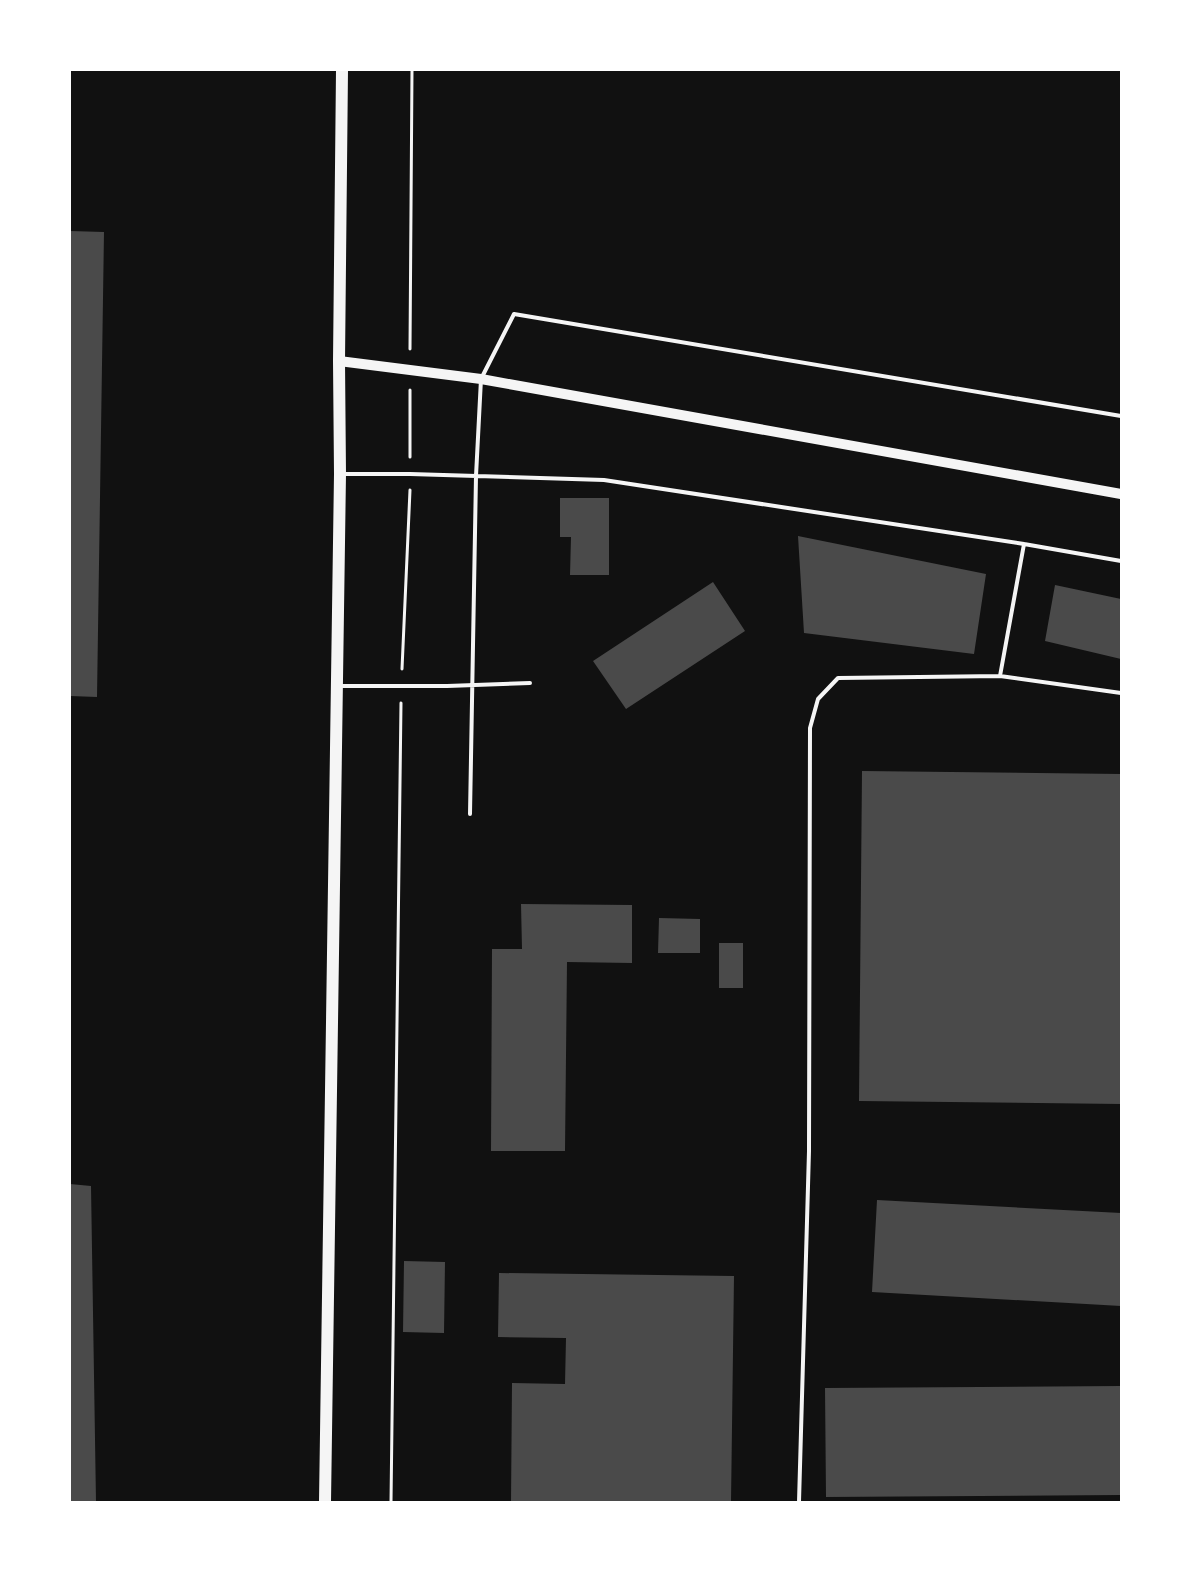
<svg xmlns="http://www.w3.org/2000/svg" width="1191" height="1572" font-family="Jost,sans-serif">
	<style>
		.building { fill: #4a4a4a }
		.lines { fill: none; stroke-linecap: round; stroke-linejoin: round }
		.path { stroke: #f5f5f5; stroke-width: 3 }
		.service { stroke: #f5f5f5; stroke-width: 4 }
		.secondary { stroke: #f5f5f5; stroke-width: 10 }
		.primary { stroke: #f5f5f5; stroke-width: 12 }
	</style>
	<rect width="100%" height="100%" fill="#111"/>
	<path class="building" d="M70,231L104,232L97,697L70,696Z
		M560,498H609V575H570L571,537H560Z
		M798,536L986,574L974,654L804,633Z
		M713,582L745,631L626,709L593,661Z
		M1055,585L1121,599V659L1045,641Z
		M862,771L1121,774V1104L859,1101Z
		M521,904L632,905V963L567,962L565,1151H491L492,949H522Z
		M659,918L700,919V953H658Z
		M719,943H743V988H719Z
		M70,1184L91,1186L96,1502H70Z
		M877,1200L1121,1213V1306L872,1292Z
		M404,1261L445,1262L444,1333L403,1332Z
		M499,1273L734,1276L731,1502H511L512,1383L565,1384L566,1338L498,1337Z
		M1121,1386V1495L826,1497L825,1388Z"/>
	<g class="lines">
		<path class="path" d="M410,349L412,70
			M410,390V457
			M402,669L410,490
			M391,1502L401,703"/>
		<path class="service" d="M342,474H410L604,480L1024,544L1121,561
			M1000,676L1024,544
			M340,686H447L530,683
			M470,814L476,476L481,379L514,314L1121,416
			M799,1502L809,1151L810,728L818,699L838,678L1000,676L1121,693"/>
		<path class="secondary" d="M339,361L481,379L1121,494"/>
		<path class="primary" d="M325,1502L340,474L339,361L342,70"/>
	</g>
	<rect width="1191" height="1572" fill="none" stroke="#ffffff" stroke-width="142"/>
</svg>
